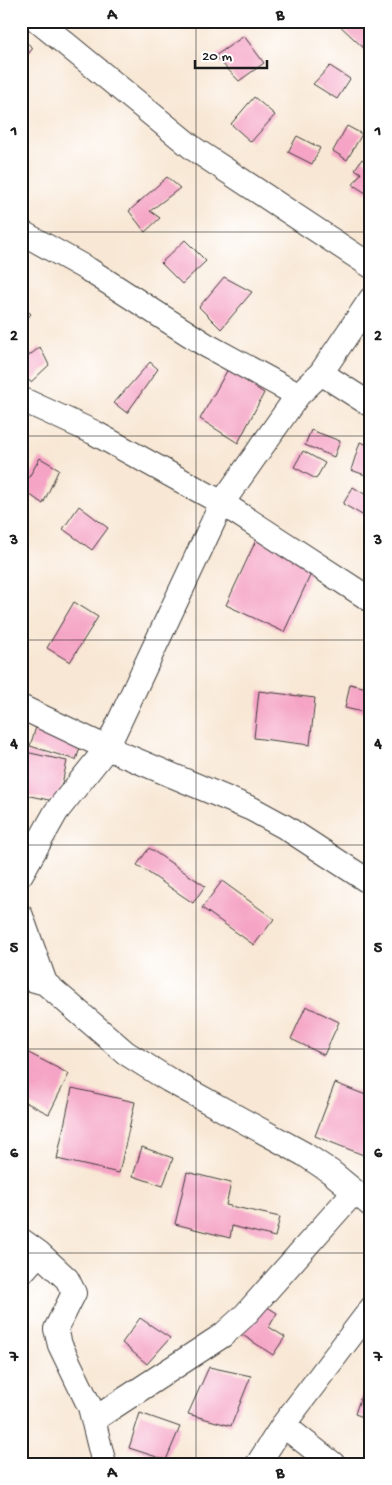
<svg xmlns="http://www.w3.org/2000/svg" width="392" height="1485" font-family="'Gochi Hand',sans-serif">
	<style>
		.building { fill: #f5a4c5 }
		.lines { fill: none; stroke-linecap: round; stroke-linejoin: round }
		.minor-casing { stroke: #3d3a38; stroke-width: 26 }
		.minor { stroke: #fff; stroke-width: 24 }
		.grid { fill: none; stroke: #1c1c1c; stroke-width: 1; stroke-opacity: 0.55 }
		.neatline { fill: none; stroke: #1c1c1c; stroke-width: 2 }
		.grid-label { font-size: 16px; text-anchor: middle; font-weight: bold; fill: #1c1c1c }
	</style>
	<rect width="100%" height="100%" fill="#fff"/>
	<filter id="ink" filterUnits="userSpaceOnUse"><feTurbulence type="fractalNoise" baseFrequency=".02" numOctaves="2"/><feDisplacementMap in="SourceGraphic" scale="10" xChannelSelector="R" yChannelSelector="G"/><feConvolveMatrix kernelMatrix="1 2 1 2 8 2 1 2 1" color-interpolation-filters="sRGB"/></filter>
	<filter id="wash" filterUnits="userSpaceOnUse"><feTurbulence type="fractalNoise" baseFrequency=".0096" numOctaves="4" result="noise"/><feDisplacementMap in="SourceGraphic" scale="20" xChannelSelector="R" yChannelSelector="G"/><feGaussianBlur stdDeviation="1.12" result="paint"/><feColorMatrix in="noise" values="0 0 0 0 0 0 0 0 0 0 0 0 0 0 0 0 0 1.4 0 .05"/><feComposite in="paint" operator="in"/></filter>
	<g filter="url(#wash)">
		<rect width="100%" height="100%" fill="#f8e7d4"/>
		<g id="blocks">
			<path class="building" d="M335,21H366L371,26V55Z
				M244,36L264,63L239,81L215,56Z
				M21,38L33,48L21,63Z
				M330,66L350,79L337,99L313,84Z
				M254,97L275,115L251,142L231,124Z
				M347,126L362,134L347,160L333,151Z
				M297,136L320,148L312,164L288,152Z
				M371,157V186L366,193L353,185L361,173L355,169L362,159L367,163Z
				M167,177L180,188L150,211L160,218L145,232L129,211Z
				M185,240L206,261L182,284L161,263Z
				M224,277L252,292L221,329L199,307Z
				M21,305L31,314L21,326Z
				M40,347L49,365L31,382L21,375V362Z
				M150,362L158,369L127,413L114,403Z
				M228,369L264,393L238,443L200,419Z
				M311,430L340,441L334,457L305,445Z
				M360,442L371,446V477L351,470Z
				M303,451L325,463L316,479L294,467Z
				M40,458L59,469L43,504L22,489Z
				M353,487L371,498V520L343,504Z
				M79,506L108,528L92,550L63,529Z
				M257,538L315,565L284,632L226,605Z
				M74,602L98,617L70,662L47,648Z
				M350,684L371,689V714L345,708Z
				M259,691L315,698L310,745L254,738Z
				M37,724L82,742L76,760L30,746Z
				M21,751L67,761L58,802L21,794Z
				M149,848L205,886L193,903L137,865Z
				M222,881L274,919L254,945L202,908Z
				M306,1006L339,1022L324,1055L291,1039Z
				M25,1051L69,1074L49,1114L21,1100V1057Z
				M335,1083L371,1097V1158L315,1136Z
				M72,1088L135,1102L119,1173L57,1159Z
				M142,1147L173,1158L163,1186L133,1176Z
				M187,1172L231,1183L226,1205L280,1217L275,1237L232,1226L230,1238L175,1224Z
				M261,1303L277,1313L269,1327L285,1337L273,1355L241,1334Z
				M140,1318L170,1338L147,1364L122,1343Z
				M209,1367L251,1376L231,1426L188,1414Z
				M367,1378L371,1380V1420L355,1414Z
				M140,1413L180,1427L166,1460L129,1448Z"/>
		</g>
	</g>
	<g filter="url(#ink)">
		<use href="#blocks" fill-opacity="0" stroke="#3d3a38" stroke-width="1"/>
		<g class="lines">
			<g class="minor-casing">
				<path id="minor" d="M38,21L194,149L371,266
					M21,232L89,270L206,345L298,395
					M321,373L371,405
					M21,399L93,432L222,503L371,600
					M21,707L107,748L252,809L285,827L371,883
					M21,874L56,812L107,748L222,503L298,395L321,373L371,299
					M21,916L45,983
					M21,976L45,983L126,1053L169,1080L304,1154L331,1172L371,1205
					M21,1240L39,1253L67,1279L74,1293L56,1329L60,1345L90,1407L104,1464
					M21,1273L39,1253
					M93,1420L223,1335L245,1315L354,1192
					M283,1425L333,1464
					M258,1464L283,1425L371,1309"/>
			</g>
			<use href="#minor" class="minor"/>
		</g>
	</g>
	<path class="grid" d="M196,21V1464M21,232H371M21,436H371M21,640H371M21,845H371M21,1049H371M21,1253H371"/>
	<rect width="392" height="1485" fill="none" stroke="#fff" stroke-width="55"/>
	<path d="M195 60v8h72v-8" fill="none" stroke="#1c1c1c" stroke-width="2.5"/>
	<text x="202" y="60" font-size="15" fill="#1c1c1c" stroke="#ffffff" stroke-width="4" paint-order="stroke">20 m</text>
	<rect x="28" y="28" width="336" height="1430" class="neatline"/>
	<g class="grid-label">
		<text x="112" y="19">A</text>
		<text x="280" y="19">B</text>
		<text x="14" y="135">1</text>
		<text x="378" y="135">1</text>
		<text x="14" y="340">2</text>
		<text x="378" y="340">2</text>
		<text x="14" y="544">3</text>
		<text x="378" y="544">3</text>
		<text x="14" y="748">4</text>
		<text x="378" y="748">4</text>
		<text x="14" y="952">5</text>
		<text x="378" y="952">5</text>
		<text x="14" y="1157">6</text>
		<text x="378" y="1157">6</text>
		<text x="14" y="1361">7</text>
		<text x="378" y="1361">7</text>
		<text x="112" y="1477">A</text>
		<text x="280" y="1477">B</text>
	</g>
</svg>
